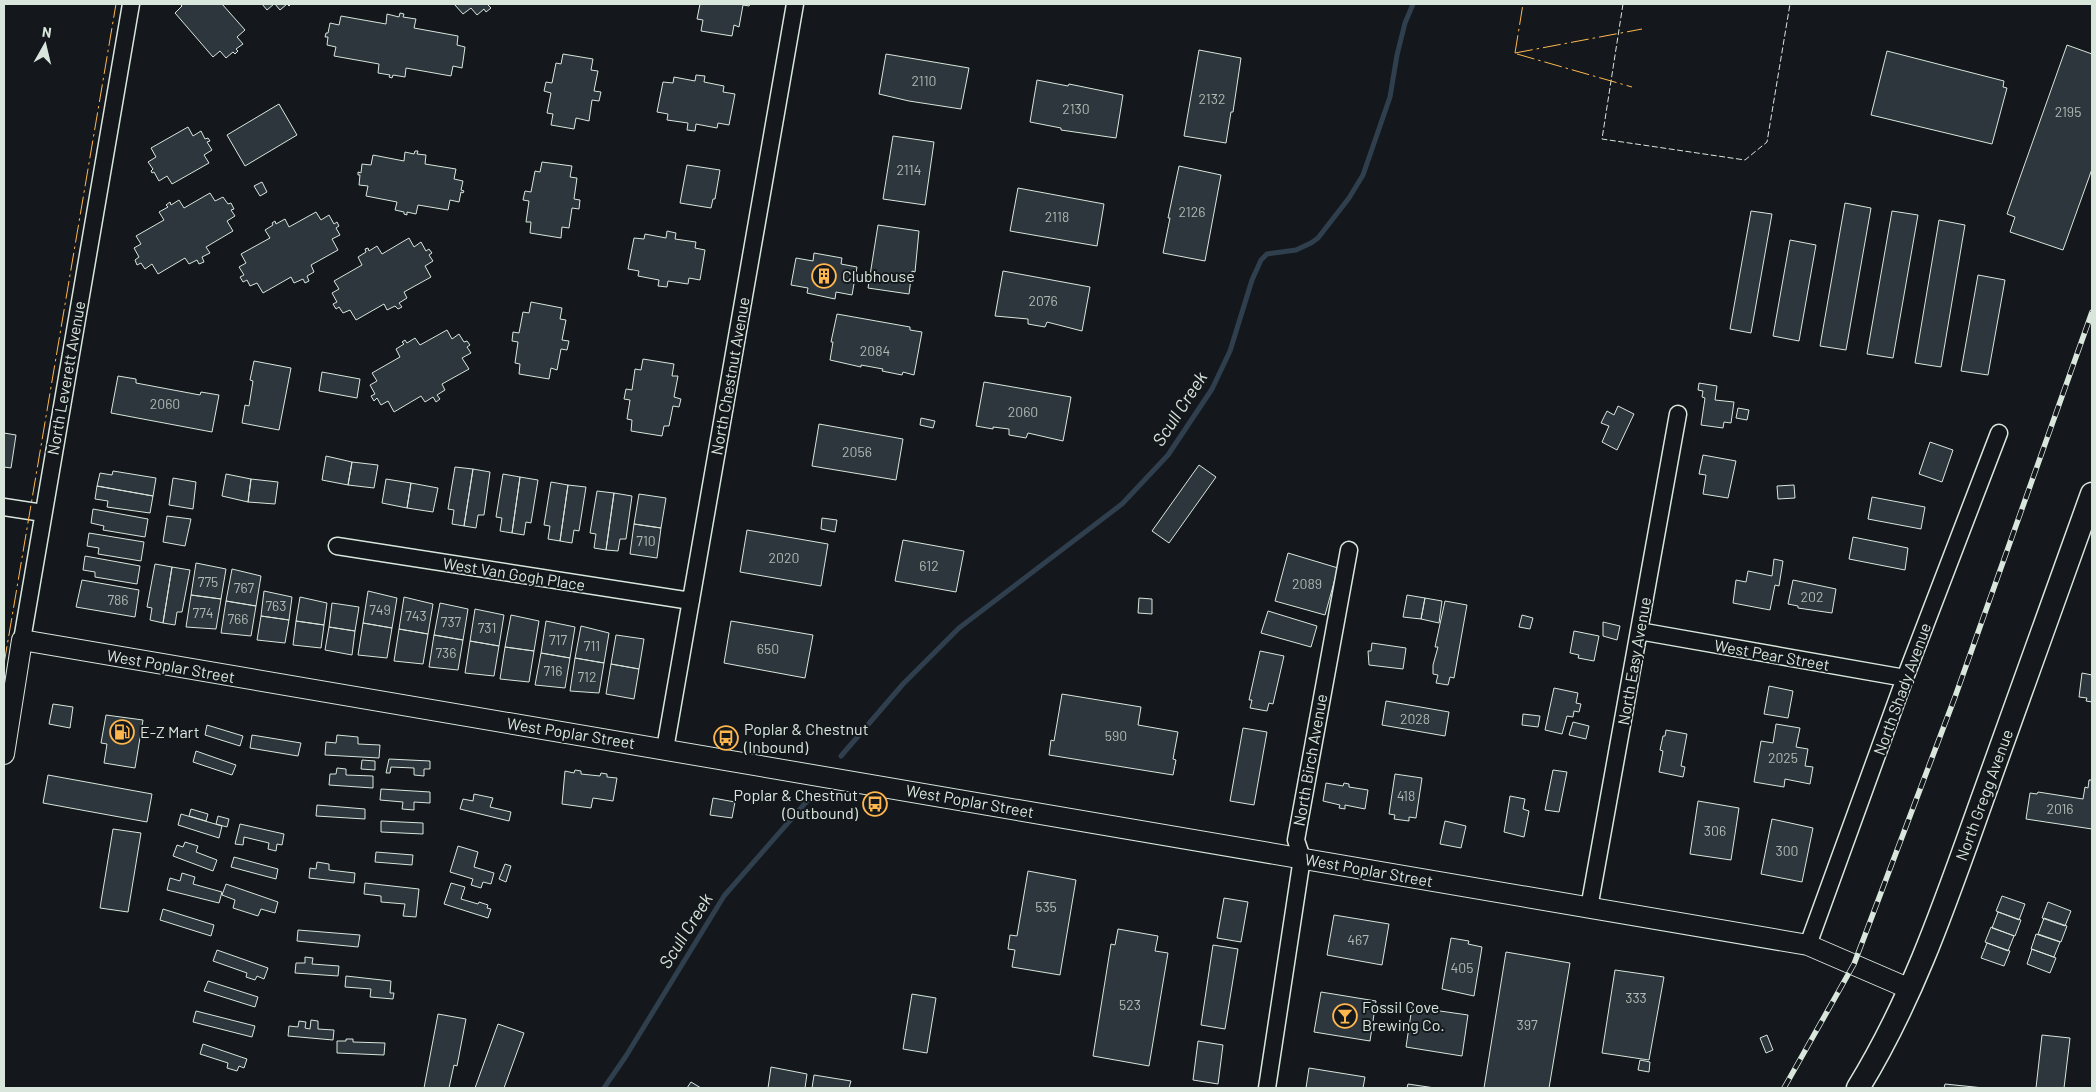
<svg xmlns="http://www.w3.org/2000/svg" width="2096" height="1092" font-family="Barlow,sans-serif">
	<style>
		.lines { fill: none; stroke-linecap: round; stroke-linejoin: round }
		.stream { stroke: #2f3f4d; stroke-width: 5 }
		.building { fill: #2c363c; stroke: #d8e6dc }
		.minor-casing { stroke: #d8e6dc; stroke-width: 19 }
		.tertiary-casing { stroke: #d8e6dc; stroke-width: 22 }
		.secondary-casing { stroke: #d8e6dc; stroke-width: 25 }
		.minor { stroke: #14181c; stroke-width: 16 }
		.tertiary { stroke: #14181c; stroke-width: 20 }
		.secondary { stroke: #14181c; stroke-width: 22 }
		.rail-casing { stroke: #d8e6dc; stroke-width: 5.5 }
		.rail { stroke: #14181c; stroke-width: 4; stroke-dasharray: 11; stroke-linecap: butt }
		.fence { stroke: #d8e6dc; stroke-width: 1; stroke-dasharray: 6 2.5; stroke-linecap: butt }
		.power { stroke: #ffb74d; stroke-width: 1; stroke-dasharray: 18 4 2.5 4; stroke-linecap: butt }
		.labels { text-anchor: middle; stroke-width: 4; stroke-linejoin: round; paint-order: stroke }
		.number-label { font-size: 14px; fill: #adbab4 }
		.poi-label { font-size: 16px; fill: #d8e6dc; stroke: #14181c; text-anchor: start }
		.street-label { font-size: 16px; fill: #d8e6dc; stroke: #14181c }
		.water-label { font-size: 18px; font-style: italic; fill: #d8e6dc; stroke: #14181c }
	</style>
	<rect width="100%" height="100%" fill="#14181c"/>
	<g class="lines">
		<path class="stream" d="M841,756L903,684L959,628L1122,504L1168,455L1212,389L1230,351L1252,280L1261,260L1267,254L1296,250L1311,243L1318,238L1349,198L1363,175L1390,97L1397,55L1405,23L1413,4
			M604,1088L626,1056L724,896L808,800"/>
	</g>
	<path class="building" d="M180,4H222L245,30L237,37L243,44L236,49L238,51L235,54L233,52L226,58L220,51L213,57L175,13L182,6Z
		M262,4H274L267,10Z
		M275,4H291L289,6L287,4L280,10Z
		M454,4H489L488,5L491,8L486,12L484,9L477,15L471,8L463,14Z
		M700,4H750L749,6L743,5L739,27L734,25L732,36L701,31L703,20L697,19Z
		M400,13L404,14L403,17L416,19L414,28L458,36L457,45L465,47L462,68L453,66L451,76L406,68L405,77L393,75L392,78L389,77L390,75L378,73L379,64L334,56L336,47L327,45L328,37H325L326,33H328L330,23L339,25L341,16L386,24L387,14L399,17Z
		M2067,45L2092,54V169L2063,250L2010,232L2015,217L2007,214Z
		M1199,50L1241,58L1233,112H1231L1226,143L1184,136Z
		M1887,51L2004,81L2003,87L2007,88L1992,144L1871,115Z
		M563,54L593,59L591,70L598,71L594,91L601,92L599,101L592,100L589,121L576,118L574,129L551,125L553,114L547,113L551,93L544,91L546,82L552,83L556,63L561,64Z
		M886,54L969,68L961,109L909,101L879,94Z
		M696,75L705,76L704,82L724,86L723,92L735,94L729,125L718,123L717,128L696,124L695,131L687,130L688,123L667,120L668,114L657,112L663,82L673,83L674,77L695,81Z
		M1037,80L1068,86L1069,84L1123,95L1116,138L1061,130V128L1030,122Z
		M279,104L297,135L245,166L227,135Z
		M188,127L193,136L201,131L205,139L208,138L210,141L207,142L212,150L204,155L209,163L172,184L167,176L159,181L154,172L152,173L151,171L153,169L148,162L156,157L151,148Z
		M893,136L934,142L925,205L883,199Z
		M415,151H418L417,154L426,155L425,164L456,169L454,179L463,181L461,190L464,191L463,193L461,192L459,202L450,200L448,210L418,205L416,214L407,212V215L404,214V212L395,210L397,202L366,196L368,186L359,185L360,175H358V172L361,173L362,164L371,165L373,155L404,161L405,152L414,154Z
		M542,162L572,166L570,177L577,178L574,199L580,200L579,209L572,208L569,228L562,227L561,238L530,233L531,222H526L529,201L523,200L525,191L531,192L535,171L540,172Z
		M687,165L720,170L715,199H713L711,208L680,203Z
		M1179,166L1221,175L1205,261L1163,253L1170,218H1168Z
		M262,182L267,192L260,196L254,186Z
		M1018,188L1104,204L1097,246L1010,231Z
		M210,193L215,201L223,197L228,204L231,203L234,209L231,210L235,216L227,221L233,231L206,247L210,253L202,257L204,262L199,264L197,260L189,264L185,258L158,274L152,264L145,269L141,263L137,265L135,260L139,257L134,248L141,244L136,236L164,220L159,212L168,207L166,205L170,202L171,205L179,200L184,208Z
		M1845,203L1871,208L1846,350L1820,346Z
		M1751,211L1772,214L1751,333L1730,329Z
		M1892,211L1918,215L1893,358L1867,354Z
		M316,212L321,220L329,215L334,224L337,222L339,226L336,228L340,235L332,239L338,250L311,265L314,272L307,276L309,281L305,283L303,279L294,283L291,277L263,293L257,283L250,286L247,280L243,282L240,277L244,275L239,267L246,263L241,254L270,238L265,230L273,225L272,223L275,221L276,224L285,219L289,227Z
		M1939,220L1965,225L1941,367L1915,363Z
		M878,225L919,231L915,272L912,271L909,294L868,288Z
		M667,231L676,233L675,239L696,242L695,248L705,250L700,280L689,278L688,284L668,281L667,287L658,286L659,280L638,276L639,271L628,269L634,238L644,239L645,234L666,238Z
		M409,238L414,247L421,242L426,251L429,249L432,253L429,255L433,261L425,266L431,277L404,292L407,298L399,303L402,307L398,309L395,306L387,310L384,304L356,320L350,310L343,313L339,307L336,309L333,304L337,302L332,293L339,289L334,281L362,265L358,257L366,252L365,249L368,248L369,251L377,246L382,254Z
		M1790,240L1816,245L1799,341L1773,336Z
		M814,253L842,258L841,264L857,267L852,295L836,292L835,299L807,293L808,288L791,285L796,258L813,261Z
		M1003,271L1090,287L1082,331L1047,322L1045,327L1028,324V319L995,316Z
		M1978,275L2005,280L1988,375L1961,371Z
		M531,302L562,308L560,319L566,320L562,340L569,341L567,350L561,349L557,370L551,368L549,379L519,374L520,364L515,363L518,342L512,341L513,332L519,333L523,312L529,313Z
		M837,314L910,327V330L922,332L914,375L903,372L902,375L882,371L883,369L861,365V367L830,360L833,342H831Z
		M447,330L452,339L459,334L464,342L467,341L470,345L467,347L471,353L462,358L469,369L442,384L445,390L437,395L440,399L436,402L433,397L425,402L421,396L394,412L388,401L381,405L377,398L374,401L371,396L375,394L370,385L377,381L372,373L400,357L396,349L404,344L402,342L405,340L407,343L415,338L420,345Z
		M643,359L674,364L672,376H678L674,397L681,399L679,407L673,406L669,426H664L662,436L631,431L632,420L627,419L630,400L624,399L626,389L632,390L635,369L641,370Z
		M254,361L291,368L279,430L242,423L245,405L249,406L253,381L250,380Z
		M322,372L360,379L357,398L319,391Z
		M118,376L136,379V383L200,395L201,392L219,395L212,432L111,413Z
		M984,382L1071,397L1063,441L1028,433L1026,438L1009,435V429L993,427V429L976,426Z
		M1699,383L1717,386L1715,400L1734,402L1731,423L1724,422L1723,428L1701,425L1705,398L1702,397L1703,391L1698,390Z
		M1618,406L1634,414L1617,450L1602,442L1609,426L1601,423L1607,411L1614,415Z
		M1738,408L1749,410L1747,420L1736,418Z
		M921,418L935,421L933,428L920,425Z
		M819,424L903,439L896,480L812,466Z
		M4,433L16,435L11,468L4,467Z
		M1930,442L1953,450L1942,482L1919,474Z
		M1703,455L1736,461L1728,498L1703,494L1706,475L1699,474Z
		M326,456L352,462L348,485L322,480Z
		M352,462L378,465L374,488L348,485Z
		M1199,465L1216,477L1169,543L1152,531Z
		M455,467L473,469L464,526L452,524L454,510L448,509Z
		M473,469L490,472L484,515H478L476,528L464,526Z
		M113,471L156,478L153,496L97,486L100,473L112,475Z
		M226,474L251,479L248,502L222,496Z
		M503,474L520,477L512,533L500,531L502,518L496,517Z
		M520,477L538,480L531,523L526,522L524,535L512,533Z
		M173,478L196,482L193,509L169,505Z
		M251,479L278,482L275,504L248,502Z
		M386,479L411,483L407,508L382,503Z
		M551,482L568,485L560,541L548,539L550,526L544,525Z
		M411,483L438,488L433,512L407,508Z
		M568,485L586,487L579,531L574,530L572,543L560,541Z
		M1794,485L1795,498L1778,499L1777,486Z
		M97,486L153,496L150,513L107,507L108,501L95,499Z
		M597,491L614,493L606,550L594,548L596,534L590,533Z
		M614,493L632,496L626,539H620L618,551L606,550Z
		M639,494L666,498L661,528L634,524Z
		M1872,497L1925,507L1921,529L1868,519Z
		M93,509L148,519L145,537L103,530L104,526L91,523Z
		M167,516L191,519L185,546L163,542Z
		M822,518L837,520L835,532L821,529Z
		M634,524L661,528L657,558L630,554Z
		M747,530L828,544L821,586L740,572Z
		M89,533L144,542L141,561L98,554L99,548L87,546Z
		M1853,537L1908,548L1905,570L1849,559Z
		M903,540L964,551L956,592L895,581Z
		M1288,553L1338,568L1325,615L1275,601Z
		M85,556L140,566L137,584L95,577V572L83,570Z
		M1774,559L1783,561L1779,586L1775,585L1770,610L1733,603L1736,580L1746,582L1748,571L1772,576Z
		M196,563L226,569L221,599L191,595Z
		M155,564L172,567L163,623L150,620L152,608L147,607Z
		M172,567L190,570L182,612H177L175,625L163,623Z
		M232,569L261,576L256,606L226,601Z
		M82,580L139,590L135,617L76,607Z
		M1793,580L1836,589L1832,613L1798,608V606L1788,604Z
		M264,591L292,597L289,620L261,616Z
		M368,591L397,598L392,628L363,623Z
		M191,595L221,599L216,629L186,627Z
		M1407,595L1425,598L1421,619L1403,617Z
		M300,597L327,603L324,625L296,621Z
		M404,597L433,604L428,634L399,629Z
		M1139,598L1152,599V614L1138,613Z
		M1425,598L1442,601L1439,623L1421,619Z
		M226,601L256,606L251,636L221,633Z
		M1445,601L1467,605L1454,678L1450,677L1448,685L1436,683L1438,675L1433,674V665L1438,647H1435Z
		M332,603L359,607L355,631L329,627Z
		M440,603L468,609L463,640L434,635Z
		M475,609L504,615L499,646L470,641Z
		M1268,611L1317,626L1311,647L1261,633Z
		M511,615L539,621L534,651L505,647Z
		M1522,615L1533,618L1530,629L1519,627Z
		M261,616L289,620L285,643L257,640Z
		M296,621L324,625L321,648L293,645Z
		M546,621L575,627L570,658L541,653Z
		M731,621L813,635L805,678L724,663Z
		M1603,622L1620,626L1617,640L1603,636Z
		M363,623L392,628L387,658L358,655Z
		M581,626L609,633L604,663L575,658Z
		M329,627L355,631L352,655L325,650Z
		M399,629L428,634L423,664L394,661Z
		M1574,631L1599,636L1594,661L1578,658L1579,655L1570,653Z
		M434,635L463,640L458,670L429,667Z
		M616,635L644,639L639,669L611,664Z
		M470,641L499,646L494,676L465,673Z
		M1372,643L1406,648L1403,669L1369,665L1368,651H1371Z
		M505,647L534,651L529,682L500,679Z
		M1260,651L1284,656L1273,704L1269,703L1267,711L1250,708L1252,700H1249Z
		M541,653L570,658L565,688L535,685Z
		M575,658L604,663L599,693L570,691Z
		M611,664L639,669L634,699L606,694Z
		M2082,673L2092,675V702L2086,701L2087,698L2079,697Z
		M1769,686L1793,691L1788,718L1764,714Z
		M1554,688L1578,693L1576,703L1581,704L1579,712L1574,711L1573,717L1567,716L1562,734L1545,730Z
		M1062,694L1141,707L1138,725L1178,732L1173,759L1176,760L1173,775L1049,755L1051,740L1054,741Z
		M1386,701L1449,712L1445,736L1382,725Z
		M53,704L73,707L70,728L49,724Z
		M1523,714L1540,716L1538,727L1522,725Z
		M106,715L143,720L135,768L104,763L107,744L101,743Z
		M1573,722L1589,726L1586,739L1569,735Z
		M1776,724L1800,728L1796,747L1808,749L1805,766L1813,767L1810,784L1785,779L1784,787L1754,782L1761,741L1773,743Z
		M207,725L243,736L240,746L205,735Z
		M1243,728L1267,732L1254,805L1230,801Z
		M1666,730L1687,734L1681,766L1685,767L1683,777L1659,772L1663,751L1660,750L1663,736H1665Z
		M252,735L301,743L298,756L250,748Z
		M337,735L358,737V744L380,745L379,758L325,755L326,742L336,743Z
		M196,751L236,765L232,775L193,762Z
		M389,759L430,761V769H424V776L414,775V768L391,767L390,773H386Z
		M362,760L375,761V770L361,769Z
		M337,768L346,769V775L373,776V788L329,785L330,774H336Z
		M575,770L581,771V774L600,776L601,773L607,774V777L617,778L613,801L593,798L591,808L562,804L565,771L574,773Z
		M1553,770L1567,772L1559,812L1545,810Z
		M1395,774L1422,778L1416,818L1409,817V821L1394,819L1395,815L1389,814Z
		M48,775L152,794L147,822L43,803Z
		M2089,780H2092V829L2026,819L2030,793L2037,794L2038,792L2083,799L2085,787L2088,788Z
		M1326,783L1343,786L1344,783L1349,784V787L1368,790L1365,809L1345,805V809L1339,808L1340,805L1323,801Z
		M381,789L430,792V803L414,802V810L402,809L403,802L380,800Z
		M474,794L493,798L490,807L511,812L509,821L460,809L463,799L473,801Z
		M1510,796L1525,799L1523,809L1529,811L1524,837L1504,832Z
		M713,798L735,802L732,818L710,815Z
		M1698,801L1739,808L1731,860L1690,854Z
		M317,805L365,809V819L316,816Z
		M191,809L208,814L206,821L189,816Z
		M181,814L222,826L219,838L178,825Z
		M218,816L229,819L227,827L216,824Z
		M1772,819L1813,828L1802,882L1761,874Z
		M381,821L423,823V834L381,832Z
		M1445,821L1466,826L1461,848L1440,844Z
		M240,824L284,834L282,845L277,844L276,851L268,849L269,843L244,837L243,845L235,844Z
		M113,829L141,833L128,912L100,908Z
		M185,842L198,846L196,852L217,860L213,871L173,856L177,845L183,847Z
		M458,846L478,852L474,867L494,873L491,884L483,882L481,888L471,885L473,879L450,872Z
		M376,852L413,855L412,865L375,862Z
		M234,857L278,869L276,879L231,867Z
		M317,862L329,864V870L355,873L354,883L309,878L310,868L316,869Z
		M505,864L511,866L506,882L499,879Z
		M1028,871L1076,880L1060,975L1012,967L1015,950L1008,949L1010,935L1017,936Z
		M182,873L195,877L193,884L222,892L219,903L167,890L170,878L180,881Z
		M365,883L419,889L416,917L403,916L405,904L381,902V896L364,894Z
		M451,883L465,887L461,899L478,904L479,902L488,905L487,908L491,909L488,918L444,904Z
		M226,884L278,902L275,913L261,909L258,916L233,908L235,900L222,895Z
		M2002,896L2025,904L2019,920L1996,911Z
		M1224,898L1248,902L1241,942L1217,938Z
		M2048,902L2071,911L2065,926L2042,918Z
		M163,909L214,925L211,936L160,920Z
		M1998,912L2021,920L2015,936L1992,928Z
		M1334,915L1389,924L1382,965L1327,955Z
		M2044,918L2067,926L2061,942L2038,934Z
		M1991,927L2014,936L2008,951L1985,942Z
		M1118,929L1158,936L1155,951L1168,953L1149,1066L1093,1056L1111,944L1115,945Z
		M298,930L360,935L358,947L297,941Z
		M2036,934L2060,942L2054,957L2031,949Z
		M1451,938L1469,941L1468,944L1482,947L1474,996L1442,989Z
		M1987,943L2010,951L2004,966L1981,958Z
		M1213,945L1238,949L1225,1029L1201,1025Z
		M2032,949L2056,958L2050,973L2027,964Z
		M217,950L268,968L264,979L257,976L255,980L246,977L247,973L213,961Z
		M1506,952L1570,963L1549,1088H1484Z
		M305,957L313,958L312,964L339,966L338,976L295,973L296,963H305Z
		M1615,970L1664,977L1649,1060L1602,1053Z
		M346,976L391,981L390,993H394L393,999L370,997L371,989L345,987Z
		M208,981L258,997L255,1007L204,991Z
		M1321,992L1376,1001L1370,1041L1314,1032Z
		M912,994L936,998L927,1053L903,1049Z
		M1412,1007L1468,1015L1462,1056L1406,1047Z
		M196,1011L255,1026L252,1037L193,1022Z
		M438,1014L466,1019L457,1066L454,1065L449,1088H424Z
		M311,1020L318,1021V1029L334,1030L333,1040L288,1036L289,1026L298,1027L299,1021L306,1022L305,1028L310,1029Z
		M498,1024L524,1033L504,1088H475Z
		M1767,1035L1773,1050L1766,1053L1760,1038Z
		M2042,1035L2070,1038L2064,1088H2036Z
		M346,1039H353V1042L385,1043L384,1055L337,1053V1041H346Z
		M1198,1041L1223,1045L1218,1084L1193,1080Z
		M203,1044L247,1059L244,1068L239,1066L237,1071L227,1068L228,1063L200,1054Z
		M1640,1060L1650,1062L1649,1072L1638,1070Z
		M771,1067L807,1074L805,1088H768Z
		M1309,1068L1365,1077L1363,1088H1306Z
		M814,1075L851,1081L849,1088H812Z
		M691,1082L701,1088H687Z
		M1408,1084L1435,1088H1407Z
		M1945,1084L1984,1088H1944Z"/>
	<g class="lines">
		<g class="minor-casing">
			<path id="minor" d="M4,507L43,513
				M337,546L691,601
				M1639,631L1905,678
				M22,640L131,4
				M665,749L795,4
				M1589,908L1678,414
				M1808,945L1905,678L1999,433
				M1267,1088L1302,858L1296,840L1349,550"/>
		</g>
		<g class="tertiary-casing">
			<path id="tertiary" d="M4,754L22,640L1808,945L1910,989"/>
		</g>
		<g class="secondary-casing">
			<path id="secondary" d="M1858,1088C1913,999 1947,898 1982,800C2019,698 2056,596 2092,494"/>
		</g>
		<use href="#minor" class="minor"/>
		<use href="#tertiary" class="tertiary"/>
		<use href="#secondary" class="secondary"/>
		<g class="rail-casing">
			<path id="rail" d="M1784,1088L1854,964L1955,697L2092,312"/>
		</g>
		<use href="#rail" class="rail"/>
		<path class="fence" d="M1623,4L1602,139L1745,160L1767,142L1790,4"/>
		<path class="power" d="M1515,53L1642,29
			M1515,53L1523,4
			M1517,54L1632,87
			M4,664L116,4"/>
	</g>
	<defs>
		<g id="building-ring" transform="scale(1.25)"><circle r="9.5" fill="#14181c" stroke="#ffb74d" stroke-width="1.5"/><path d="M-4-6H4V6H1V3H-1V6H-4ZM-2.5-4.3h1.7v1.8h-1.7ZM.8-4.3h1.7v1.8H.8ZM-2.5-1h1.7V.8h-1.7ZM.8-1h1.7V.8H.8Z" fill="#ffb74d"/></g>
		<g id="fuel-ring" transform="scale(1.25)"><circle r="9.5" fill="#14181c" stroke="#ffb74d" stroke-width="1.5"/><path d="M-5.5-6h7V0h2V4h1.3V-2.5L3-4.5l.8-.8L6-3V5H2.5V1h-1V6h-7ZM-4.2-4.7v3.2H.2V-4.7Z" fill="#ffb74d"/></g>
		<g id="bus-ring" transform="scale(1.25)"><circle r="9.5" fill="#14181c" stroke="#ffb74d" stroke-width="1.5"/><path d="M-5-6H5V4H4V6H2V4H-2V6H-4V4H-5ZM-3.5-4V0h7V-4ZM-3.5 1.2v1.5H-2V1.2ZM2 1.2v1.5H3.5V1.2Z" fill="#ffb74d"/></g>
		<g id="bar-ring" transform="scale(1.25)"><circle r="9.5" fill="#14181c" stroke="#ffb74d" stroke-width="1.5"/><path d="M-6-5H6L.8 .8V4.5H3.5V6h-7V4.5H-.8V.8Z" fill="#ffb74d"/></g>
	</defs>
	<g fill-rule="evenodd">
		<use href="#building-ring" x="824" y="276"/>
		<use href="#fuel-ring" x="122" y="732"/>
		<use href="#bus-ring" x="726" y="738"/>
		<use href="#bus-ring" x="875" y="804"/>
		<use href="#bar-ring" x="1345" y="1016"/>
	</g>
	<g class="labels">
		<g class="number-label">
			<text x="924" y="86">2110</text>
			<text x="1212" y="104">2132</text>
			<text x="1076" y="114">2130</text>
			<text x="2068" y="117">2195</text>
			<text x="909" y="175">2114</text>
			<text x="1192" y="217">2126</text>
			<text x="1057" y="222">2118</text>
			<text x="1043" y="306">2076</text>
			<text x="875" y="356">2084</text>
			<text x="165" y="409">2060</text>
			<text x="1023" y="417">2060</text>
			<text x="857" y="457">2056</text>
			<text x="646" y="546">710</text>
			<text x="784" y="563">2020</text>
			<text x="929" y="571">612</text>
			<text x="208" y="587">775</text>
			<text x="1307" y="589">2089</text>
			<text x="244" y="593">767</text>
			<text x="1812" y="602">202</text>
			<text x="118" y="605">786</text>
			<text x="276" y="611">763</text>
			<text x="380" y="615">749</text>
			<text x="203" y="618">774</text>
			<text x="416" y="621">743</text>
			<text x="238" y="624">766</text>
			<text x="451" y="627">737</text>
			<text x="487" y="633">731</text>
			<text x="558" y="645">717</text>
			<text x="592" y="651">711</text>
			<text x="768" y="654">650</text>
			<text x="446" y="658">736</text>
			<text x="553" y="676">716</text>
			<text x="587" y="682">712</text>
			<text x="1415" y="724">2028</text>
			<text x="1116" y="741">590</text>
			<text x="1783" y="763">2025</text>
			<text x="1406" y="801">418</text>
			<text x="2060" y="814">2016</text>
			<text x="1715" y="836">306</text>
			<text x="1787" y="856">300</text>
			<text x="1046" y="912">535</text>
			<text x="1358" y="945">467</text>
			<text x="1462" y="973">405</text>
			<text x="1636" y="1003">333</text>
			<text x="1130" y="1010">523</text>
			<text x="1527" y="1030">397</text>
		</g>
		<g class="poi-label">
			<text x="842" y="282">Clubhouse</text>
			<text x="744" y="735">Poplar &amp; Chestnut<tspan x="744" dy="18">(Inbound)</tspan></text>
			<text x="140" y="738">E-Z Mart</text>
			<text x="858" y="801" text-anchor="end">Poplar &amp; Chestnut<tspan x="858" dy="18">(Outbound)</tspan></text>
			<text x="1362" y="1013">Fossil Cove<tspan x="1362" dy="18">Brewing Co.</tspan></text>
		</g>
		<g class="street-label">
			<text transform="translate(730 376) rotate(-80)" y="6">North Chestnut Avenue</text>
			<text transform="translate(66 378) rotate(-80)" y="6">North Leverett Avenue</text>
			<text transform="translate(514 574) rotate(9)" y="6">West Van Gogh Place</text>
			<text transform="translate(1772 655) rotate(10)" y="6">West Pear Street</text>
			<text transform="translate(1634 661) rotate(-80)" y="6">North Easy Avenue</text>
			<text transform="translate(171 666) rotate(10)" y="6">West Poplar Street</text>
			<text transform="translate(1902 689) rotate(-70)" y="6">North Shady Avenue</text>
			<text transform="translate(571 733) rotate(9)" y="6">West Poplar Street</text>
			<text transform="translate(1310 760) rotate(-80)" y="6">North Birch Avenue</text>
			<text transform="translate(1984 795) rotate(-70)" y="6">North Gregg Avenue</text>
			<text transform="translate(970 801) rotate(10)" y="6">West Poplar Street</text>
			<text transform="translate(1369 870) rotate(10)" y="6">West Poplar Street</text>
		</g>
		<g class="water-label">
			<text transform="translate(1180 409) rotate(-57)" y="6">Scull Creek</text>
			<text transform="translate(686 931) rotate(-58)" y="6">Scull Creek</text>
		</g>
	</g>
	<rect width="2096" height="1092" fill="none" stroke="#d8e6dc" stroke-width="10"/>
	<g transform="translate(45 45) rotate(8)" stroke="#14181c" stroke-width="4" paint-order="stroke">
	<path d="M0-4L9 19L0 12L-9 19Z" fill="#d8e6dc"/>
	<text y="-8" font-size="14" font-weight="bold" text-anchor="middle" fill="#d8e6dc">N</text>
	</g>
</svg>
